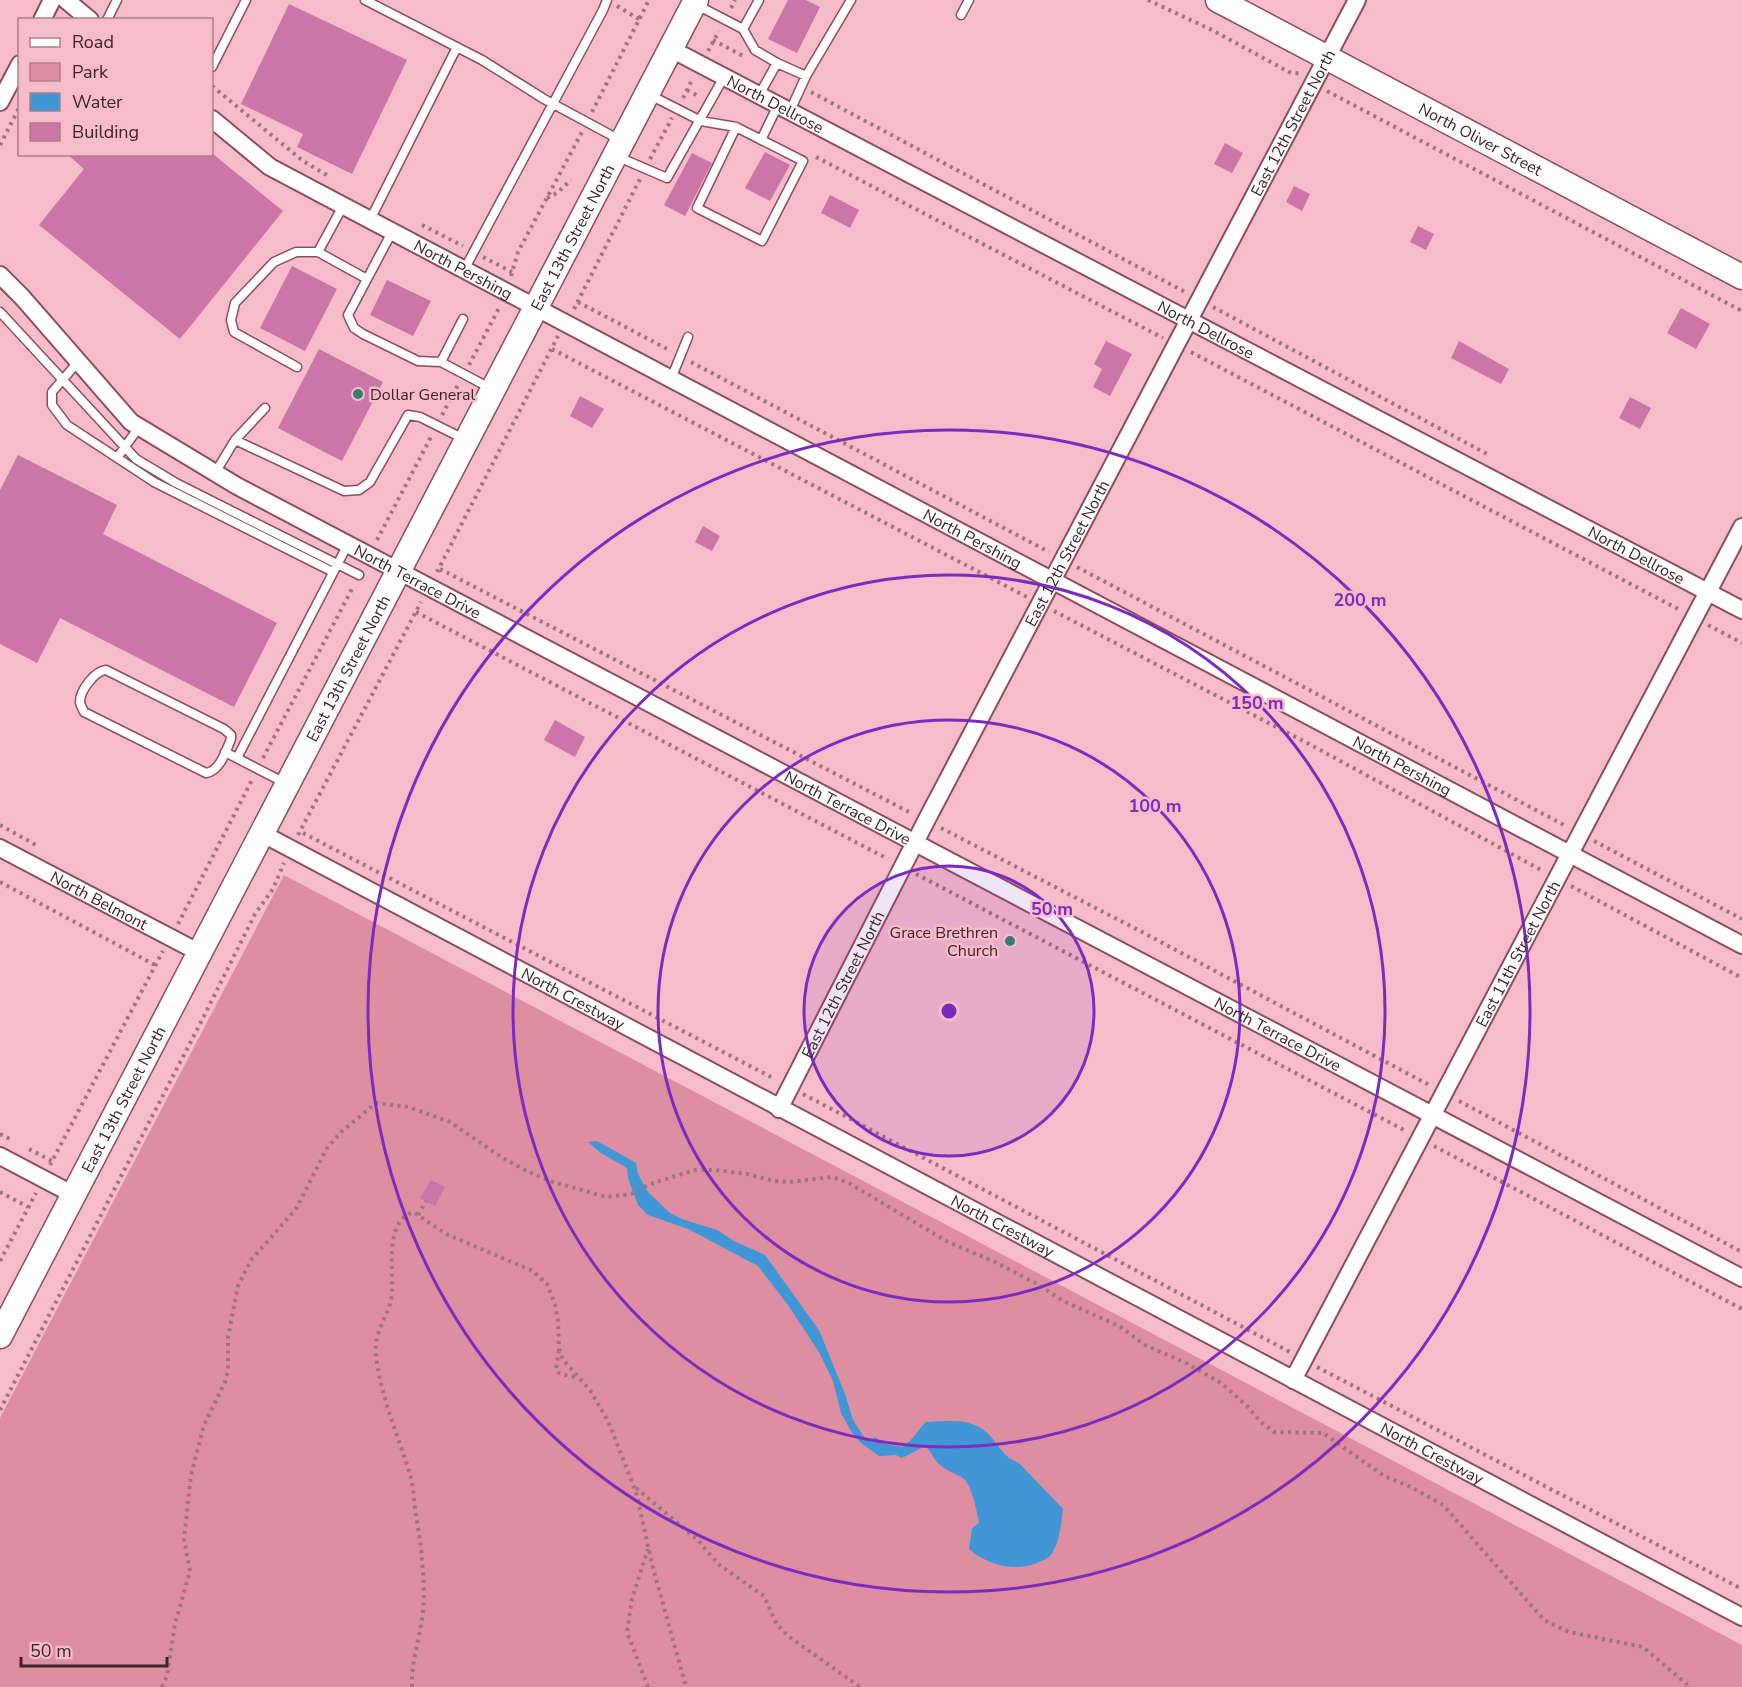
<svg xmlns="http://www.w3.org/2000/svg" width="1742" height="1687" font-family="'Nunito Sans',sans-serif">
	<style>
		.green { fill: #dd8ea1 }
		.water { fill: #4197d6 }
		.building { fill: #cb75a9 }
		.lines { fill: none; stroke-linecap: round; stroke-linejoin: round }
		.service-casing { stroke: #8c4e5e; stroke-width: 11 }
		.minor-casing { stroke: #8c4e5e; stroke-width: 20 }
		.secondary-casing { stroke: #8c4e5e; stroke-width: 27 }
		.path { stroke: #9f747e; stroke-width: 4; stroke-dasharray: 3 4.5; stroke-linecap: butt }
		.service { stroke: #fff; stroke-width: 8 }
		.minor { stroke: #fff; stroke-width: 16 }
		.secondary { stroke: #fff; stroke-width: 24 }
		.ring { fill: none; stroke: #7b2cbf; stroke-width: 3 }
		.poi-dot { fill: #357c72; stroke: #f6bcc9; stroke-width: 2 }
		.labels { text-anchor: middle; stroke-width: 5; stroke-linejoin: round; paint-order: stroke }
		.street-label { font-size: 16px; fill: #3e232a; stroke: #f6bcc9 }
		.poi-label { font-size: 16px; fill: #3e232a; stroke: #f6bcc9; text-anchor: start }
		.centre { fill: #7b2cbf; stroke: #f6bcc9; stroke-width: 3 }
		.ring-label { font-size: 18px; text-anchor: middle; font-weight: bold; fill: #7b2cbf; stroke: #f6bcc9; stroke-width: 5; stroke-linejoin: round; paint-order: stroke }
	</style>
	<rect width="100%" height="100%" fill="#f6bcc9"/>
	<path class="green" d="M284,875L1742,1645V1687H0V1418Z"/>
	<path class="water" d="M597,1141L636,1163L638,1174L648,1192L670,1213L682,1219L717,1230L734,1241L765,1255L819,1330L845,1394L853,1420L864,1437L871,1441L875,1437L885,1444L902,1447C913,1440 917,1431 926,1422C951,1421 975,1417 992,1438C1001,1449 1005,1458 1019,1463L1063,1509C1061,1525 1060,1541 1051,1555C1048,1558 1044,1560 1039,1562C1017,1573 987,1565 969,1549L972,1528L979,1523C978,1514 971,1484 964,1479C956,1473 943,1470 936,1461C932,1456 931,1451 925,1446L902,1458L896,1455L879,1456L861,1443L851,1431L841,1413L833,1381L819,1352L788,1305L758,1266L688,1229L648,1215L638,1205L628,1178L627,1168L601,1153L588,1142Z"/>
	<path class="building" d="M788,0H806L820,7L797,53L768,39Z
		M289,4L407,60L352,174L297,147L303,134L241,104Z
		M1225,143L1243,153L1232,173L1214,164Z
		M765,152L790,165L770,201L745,188Z
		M692,153L712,163L685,216L664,205Z
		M67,154H213L283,211L180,339L39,225L84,169Z
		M1294,186L1310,194L1302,211L1286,202Z
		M830,195L859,210L850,228L821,213Z
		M1418,226L1434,234L1426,250L1410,242Z
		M292,266L337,289L305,351L260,328Z
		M387,280L431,301L413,336L370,315Z
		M1681,308L1710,324L1696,349L1667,333Z
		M1106,341L1132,354L1110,396L1093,387L1102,369L1094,364Z
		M1459,341L1509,369L1501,384L1451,358Z
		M319,349L383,382L342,461L278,428Z
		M580,396L604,409L592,428L570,416Z
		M1630,397L1651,408L1640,429L1619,418Z
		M18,455L117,505L103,534L277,623L234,707L60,618L37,663L0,644V490Z
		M703,526L720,536L712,551L695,542Z
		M555,720L585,737L575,757L544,740Z
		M431,1180L445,1187L435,1206L420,1198Z"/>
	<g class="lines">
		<g class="service-casing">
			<path id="service" d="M365,0L482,60L544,99L620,140
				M695,4L743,29L759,0
				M961,15L969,0
				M107,20L117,0
				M743,29L755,50L777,63L759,95
				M777,63L806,76L790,111
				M212,67L246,0
				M806,76L851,0
				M648,94L701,121L736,127L697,208L762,241L803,161L736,127
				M761,140L778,105
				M616,156L667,178L724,77
				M343,206L318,252L367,279
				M370,220L457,47
				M392,232L348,315L354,328L363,334L418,361L441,362
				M464,270L603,10L607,0
				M0,312L136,459L176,483L359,575
				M463,319L441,362L490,388
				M78,362L52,392V405L67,425L154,482L333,572
				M297,367L234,332L231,320L235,303L274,262L296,252H318
				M671,379L688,337
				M235,440L265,408
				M117,458L139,427
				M215,473L235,440L344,491L359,490L370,482L408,415L420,417L464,439
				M106,670L224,729L231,735V739C226,751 220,771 206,773L84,712C83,709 80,705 80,702C80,690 95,671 106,670Z
				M225,752L285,783
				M237,758L348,544"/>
		</g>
		<g class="minor-casing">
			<g id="minor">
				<path d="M66,0L90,20"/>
				<path d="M42,20L52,0"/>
				<path id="s1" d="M671,49L1742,610"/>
				<path d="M0,102L20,64"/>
				<path id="s2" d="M212,119L270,167L1742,945"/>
				<path id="s3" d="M0,275L22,297L131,422L237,486L1742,1278"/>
				<path id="s4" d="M263,834L1742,1617"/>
				<path id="s5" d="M0,848L200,953"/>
				<path id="s6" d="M779,1109L926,821L1357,0"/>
				<path d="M0,1156L74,1195"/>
				<path id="s7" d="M1293,1380L1742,527"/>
			</g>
		</g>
		<g class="secondary-casing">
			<g id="secondary">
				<path id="s8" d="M1218,0L1742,277"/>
				<path id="s9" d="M0,1336L696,0"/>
			</g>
		</g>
		<path class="path" d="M1148,0L1212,30L1289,72L1301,74
			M617,6L639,19
			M731,8L735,0
			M713,40L743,56
			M708,51L719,31
			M212,86L303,161L330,177
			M687,90L700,97
			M1327,91L1742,311
			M811,92L1185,292
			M683,98L693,78
			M592,112L649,0
			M0,145L19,108
			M816,157L1163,338
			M650,159L672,118
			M547,198L557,193L571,180
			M422,225L463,246
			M483,257L512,272
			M511,276L518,252L582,132
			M578,302L671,351
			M1213,307L1489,455
			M574,309L640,179
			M552,349L1027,597
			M1191,352L1680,610
			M691,362L1049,552
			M469,365L499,308
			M442,415L458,385
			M377,540L432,435
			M1077,567L1566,826
			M440,569L911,813
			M437,572L558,336
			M1054,611L1309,744L1543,871
			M416,612L888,859
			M1708,625L1742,643
			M263,758L353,587
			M0,825L36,845
			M941,828L1142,932L1431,1086
			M303,833L775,1079
			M298,835L421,602
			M1594,841L1742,919
			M916,874L1406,1131
			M0,882L155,965
			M1571,886L1742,978
			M178,924L253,778
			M803,1094L1290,1352
			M1459,1101L1742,1252
			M0,1134L12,1140
			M1434,1146L1742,1309
			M29,1149L52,1161
			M50,1165L163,951
			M0,1192L28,1207
			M418,1215L426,1201
			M0,1261L36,1193
			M559,1350C555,1377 552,1371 578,1378
			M1317,1367L1742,1589
			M0,1410L201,1022L255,914L273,889L284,863
			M636,1488L698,1540L718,1564L764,1596L777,1625L788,1636L860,1687
			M162,1687L167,1676L175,1624L190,1571L184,1539L191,1475L204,1425L225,1382L228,1370V1337L238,1286L251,1260L296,1209L327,1148L341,1132L376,1103L409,1107L450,1122L501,1157L525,1170L550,1181L606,1197L631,1194L650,1184L695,1170H715L747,1174L774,1181L790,1182L832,1177L847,1182L948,1242L995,1262L1039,1285L1063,1301L1119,1326L1145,1345L1184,1362L1221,1383L1247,1406L1261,1422L1274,1432L1323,1433L1384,1476L1411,1487L1443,1505L1544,1620L1569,1632L1643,1647L1690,1687
			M412,1687C411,1665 418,1645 421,1624C425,1607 424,1578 422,1560C421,1543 418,1527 415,1510C414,1498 413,1485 410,1474C398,1436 380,1394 376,1355C373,1328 392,1314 392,1290C393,1266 385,1222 413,1212L446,1234L533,1271L547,1284L555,1304L558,1319L559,1349L563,1360L590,1390L608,1421L636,1492L653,1568L686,1687
			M648,1687L627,1632L632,1599L648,1549"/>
		<use href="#service" class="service"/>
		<use href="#minor" class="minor"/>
		<use href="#secondary" class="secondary"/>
	</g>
	<circle cx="949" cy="1011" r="145" fill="#7b2cbf" fill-opacity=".12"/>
	<g class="ring">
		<circle cx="949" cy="1011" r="145"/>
		<circle cx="949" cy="1011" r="291"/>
		<circle cx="949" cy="1011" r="436"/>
		<circle cx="949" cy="1011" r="581"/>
	</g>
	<g class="poi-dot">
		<circle cx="358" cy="394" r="6"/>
		<circle cx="1010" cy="941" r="6"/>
	</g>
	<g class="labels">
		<g class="street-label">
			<text dy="6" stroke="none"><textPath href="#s1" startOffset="118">North Dellrose</textPath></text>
			<text dy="6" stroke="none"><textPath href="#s6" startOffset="1112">East 12th Street North</textPath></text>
			<text dy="6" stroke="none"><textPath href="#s8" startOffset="297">North Oliver Street</textPath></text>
			<text dy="6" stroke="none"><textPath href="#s9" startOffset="1239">East 13th Street North</textPath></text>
			<text dy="6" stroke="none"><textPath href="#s2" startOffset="294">North Pershing</textPath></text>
			<text dy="6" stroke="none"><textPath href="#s1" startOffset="604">North Dellrose</textPath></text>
			<text dy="6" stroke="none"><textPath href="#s2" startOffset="870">North Pershing</textPath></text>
			<text dy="6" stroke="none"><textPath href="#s6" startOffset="626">East 12th Street North</textPath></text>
			<text dy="6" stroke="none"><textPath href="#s1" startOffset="1090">North Dellrose</textPath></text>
			<text dy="6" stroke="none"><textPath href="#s3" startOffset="525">North Terrace Drive</textPath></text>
			<text dy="6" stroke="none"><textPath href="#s9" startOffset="753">East 13th Street North</textPath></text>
			<text dy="6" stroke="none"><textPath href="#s2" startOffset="1356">North Pershing</textPath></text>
			<text dy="6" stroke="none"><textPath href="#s3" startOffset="1011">North Terrace Drive</textPath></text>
			<text dy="6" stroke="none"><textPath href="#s5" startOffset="112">North Belmont</textPath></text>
			<text dy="6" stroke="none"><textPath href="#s7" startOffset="482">East 11th Street North</textPath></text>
			<text dy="6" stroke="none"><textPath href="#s6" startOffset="140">East 12th Street North</textPath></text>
			<text dy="6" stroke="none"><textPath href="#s4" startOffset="351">North Crestway</textPath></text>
			<text dy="6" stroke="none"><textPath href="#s3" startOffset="1497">North Terrace Drive</textPath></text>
			<text dy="6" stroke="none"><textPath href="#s9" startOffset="267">East 13th Street North</textPath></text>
			<text dy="6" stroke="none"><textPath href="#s4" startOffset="837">North Crestway</textPath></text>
			<text dy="6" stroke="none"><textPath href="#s4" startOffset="1323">North Crestway</textPath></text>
		</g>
		<g class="poi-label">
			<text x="370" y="400">Dollar General</text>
			<text x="998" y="938" text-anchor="end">Grace Brethren<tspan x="998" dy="18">Church</tspan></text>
		</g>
	</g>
	<circle cx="949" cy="1011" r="9" class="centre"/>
	<g class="ring-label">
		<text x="1360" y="606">200 m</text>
		<text x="1257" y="709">150 m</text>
		<text x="1155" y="812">100 m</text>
		<text x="1052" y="915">50 m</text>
	</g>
	<rect x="18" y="18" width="195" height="138" fill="#f6bcc9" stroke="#ac7f89" stroke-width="1.5"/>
	<rect x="30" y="38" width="30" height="9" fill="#ffffff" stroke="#ac7f89" stroke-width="1.5"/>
	<text x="72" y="48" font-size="18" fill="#3e232a">Road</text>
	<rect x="30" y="63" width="30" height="18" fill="#dd8ea1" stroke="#ac7f89" stroke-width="1.5"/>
	<text x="72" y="78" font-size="18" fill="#3e232a">Park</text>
	<rect x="30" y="93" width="30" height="18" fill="#4197d6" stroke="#ac7f89" stroke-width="1.5"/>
	<text x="72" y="108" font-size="18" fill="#3e232a">Water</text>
	<rect x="30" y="123" width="30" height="18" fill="#cb75a9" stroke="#ac7f89" stroke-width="1.5"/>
	<text x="72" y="138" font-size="18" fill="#3e232a">Building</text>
	<path d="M21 1657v9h146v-9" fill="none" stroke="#3e232a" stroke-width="3"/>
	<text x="30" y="1657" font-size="18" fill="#3e232a" stroke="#f6bcc9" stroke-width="4.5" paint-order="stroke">50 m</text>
</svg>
